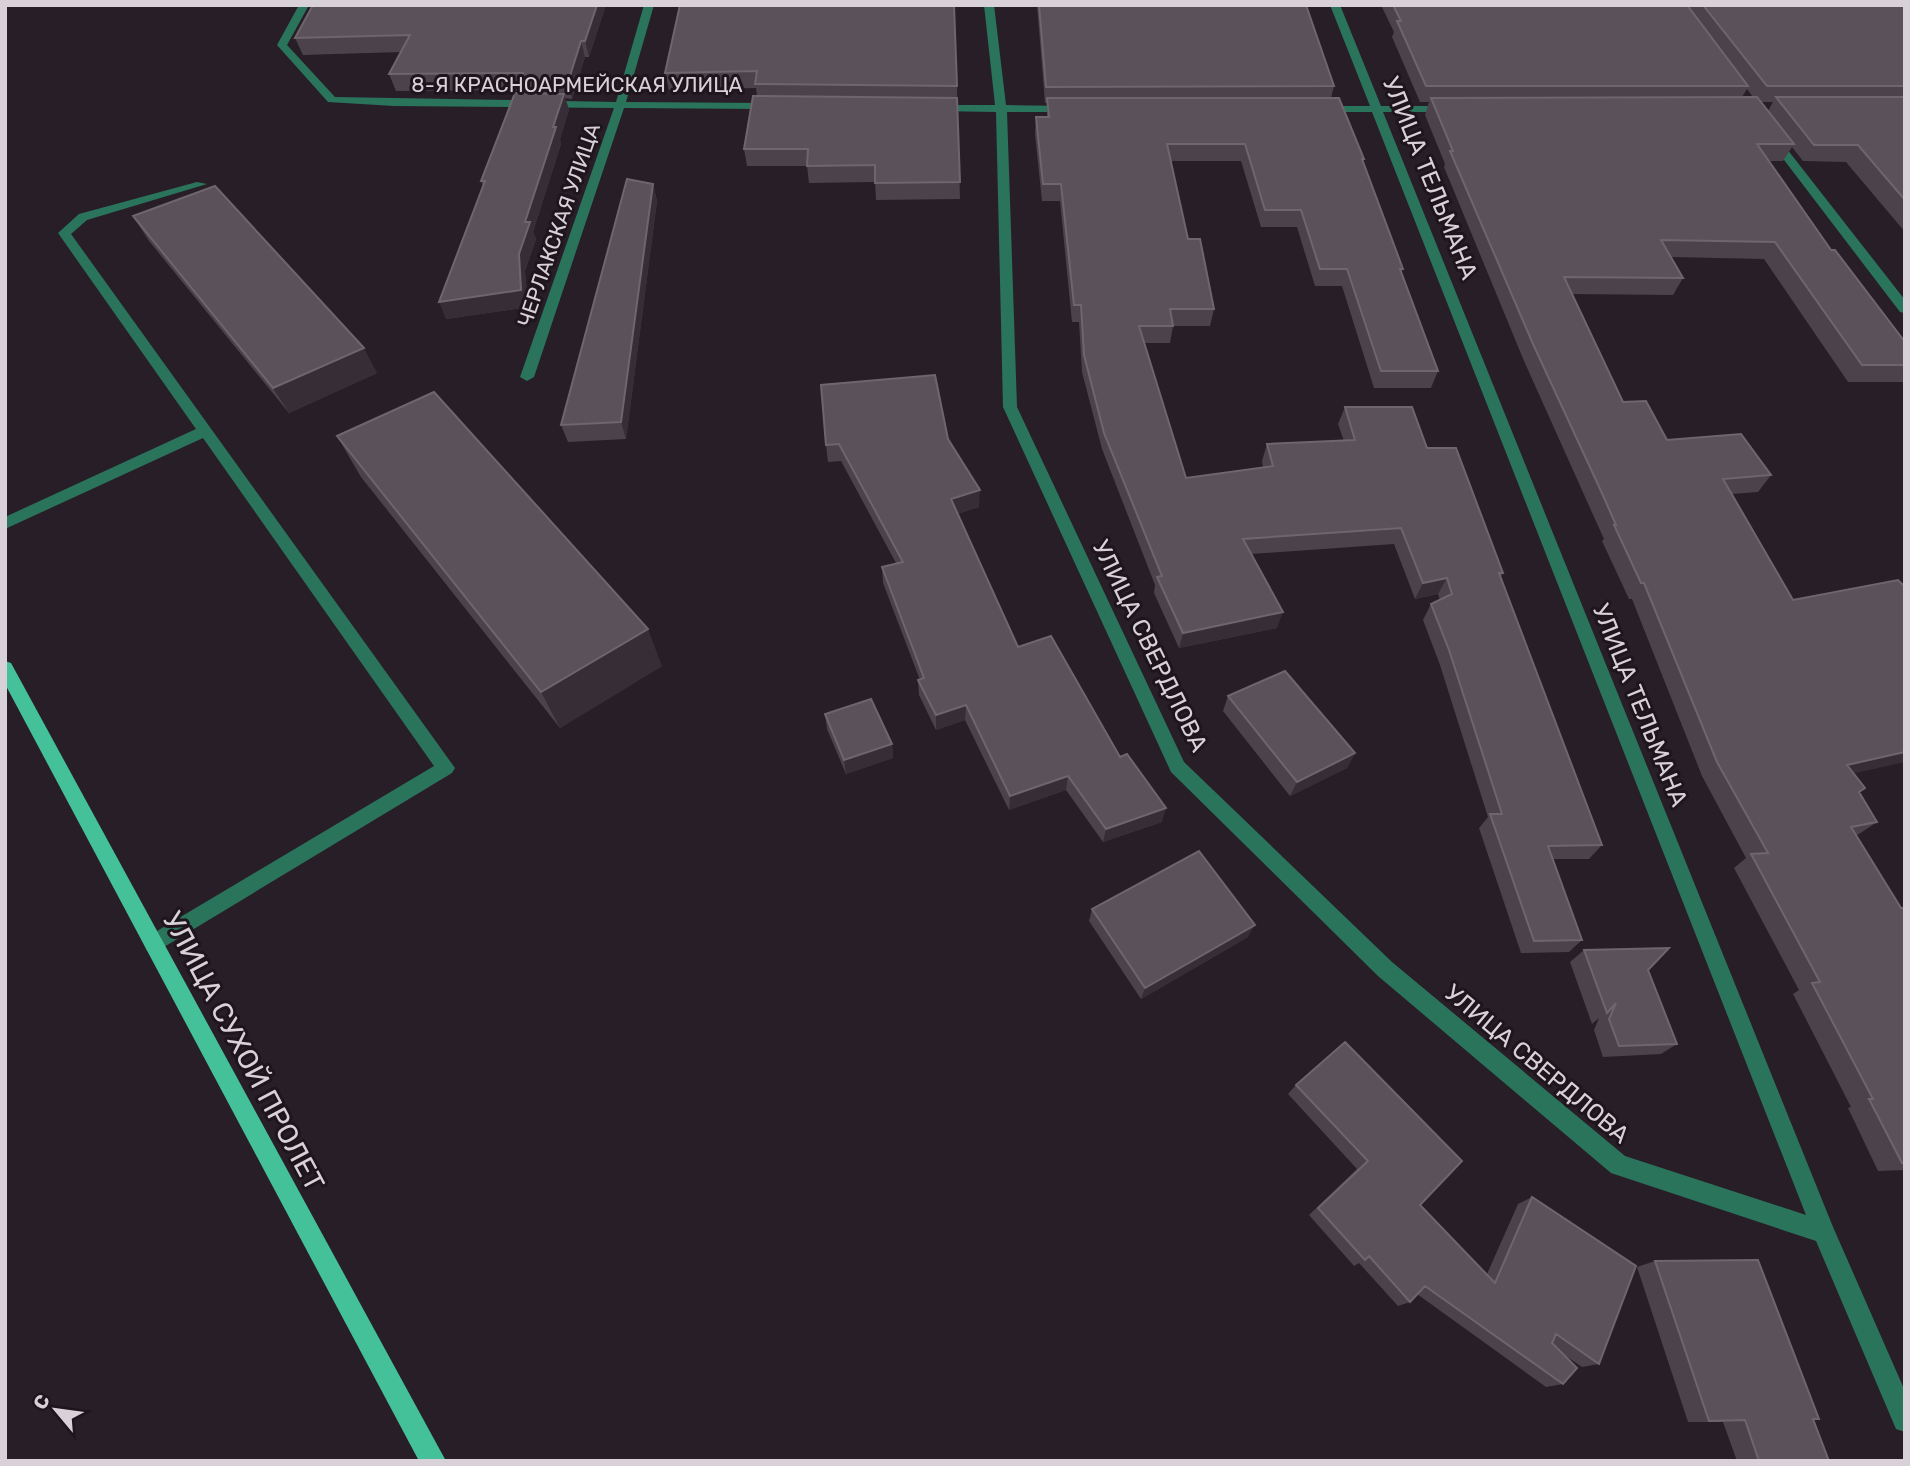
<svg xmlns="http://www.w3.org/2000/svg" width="1910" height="1466" font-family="Rubik,sans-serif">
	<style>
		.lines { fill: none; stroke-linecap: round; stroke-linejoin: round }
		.minor { fill: #2b745c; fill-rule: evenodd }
		.major { fill: #45c199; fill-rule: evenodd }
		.wall { fill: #4c424b; fill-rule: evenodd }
		.shaded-wall { fill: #372d36 }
		.building { fill: #5b515a; stroke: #6e656d; stroke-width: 2 }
		.labels { text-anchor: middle; stroke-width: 6; stroke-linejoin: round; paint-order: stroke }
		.far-street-label { font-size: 21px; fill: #d8d1d7; stroke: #1e151d }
		.street-label { font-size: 24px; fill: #d8d1d7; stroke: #1e151d }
		.near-street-label { font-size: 28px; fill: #d8d1d7; stroke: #1e151d }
	</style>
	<rect width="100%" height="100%" fill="#281e27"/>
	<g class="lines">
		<path class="minor" d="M299,5H309L287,45L335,97L616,102L644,5H654L626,102L774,103L779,106L774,109L624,108L534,377L527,381L520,377L614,108L394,106L328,102L277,45Z
			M984,5H994L1006,105L1068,106L1073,109L1068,112H1007L1017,407L1184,762L1392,962L1625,1156L1806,1215L1372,112H1320L1315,109L1320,106H1370L1330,5H1340L1381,106H1450L1455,109L1450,112H1383L1833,1227L1905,1391V1432L1896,1429L1816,1241L1611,1173L1378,976L1171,772L1003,407L996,112L935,111L930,108L935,105H995Z
			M1768,135H1776L1905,300V313L1900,312L1768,139Z
			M197,182L207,184L87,220L71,234L455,768L452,773L154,953L147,951L144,944L147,937L434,766L203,438L5,529V517L196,429L58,233L79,214Z"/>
		<path class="major" d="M5,661L11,663L446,1461H419L5,684Z"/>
	</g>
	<path class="wall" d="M313,5H606L589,57H585L572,99L565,98L569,110L560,139L561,144L533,232L536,239L525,271L528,307L446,319L483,186L481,181L523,93L522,90L396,91L389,74L401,52L303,55L295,38Z
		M680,5L957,86L960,199L876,200L875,182L809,183L807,166H747L744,149L757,96L756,88L669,90L665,73Z
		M1037,5H1306L1334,86L1331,98L1364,159L1363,163L1403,269L1401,273L1438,371L1431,388H1374L1342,286H1315L1297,227H1261L1241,161H1171L1188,239L1214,309L1210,326H1173L1170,343H1144L1186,478L1263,467L1262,461L1267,444L1344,441L1338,424L1345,407L1427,448L1503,573L1500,578L1602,845L1589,859H1553L1582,940L1569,952L1521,953L1479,828L1488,817L1440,665L1423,620L1431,604L1440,600L1438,594L1415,599L1394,544L1251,554L1277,628L1179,648L1154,593L1155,585L1102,449L1082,372L1079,322H1072L1060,201H1042L1035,134L1036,117H1047V103H1045Z
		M1381,5H1905V232L1846,162L1803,161L1792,147L1783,161H1769L1905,365V382H1848L1764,259L1671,257L1683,278L1673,295L1572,294L1623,402L1667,440L1771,475L1758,492L1732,494L1853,774L1859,792L1877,822L1856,836L1901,908H1905V1170L1878,1171L1848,1108L1851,1107L1793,994L1799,990L1734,868L1746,858L1702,776L1632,599H1629L1602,541L1604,539L1590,508L1524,361L1444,167L1445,164L1425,115L1429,102H1420L1392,37L1394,32ZM1747,89L1753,97H1742ZM1762,102H1773L1768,111Z
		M653,184L657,201L626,439L568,442L561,425Z
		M133,216L377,373L289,413L149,241Z
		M337,436L662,666L560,728L361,477Z
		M948,439L979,507L957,514L1018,647L1120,757L1162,822L1103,842L1066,790L1009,810L965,720L936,730L919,695L918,680H920L883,583L882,567L896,563L841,461L828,462L826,445Z
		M1228,696L1355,753L1347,768L1290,796L1223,711Z
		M825,714L892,744L893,758L846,774L827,729Z
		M1092,909L1248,937L1141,999L1089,921Z
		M1584,950L1648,970L1677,1044L1661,1054L1603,1057L1594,1030L1599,1018L1592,1024L1570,962Z
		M1296,1085L1420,1205L1487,1274L1518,1204L1532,1197L1599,1364L1582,1367L1563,1354V1384L1546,1387L1417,1294L1410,1302L1398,1306L1359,1263L1354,1266L1309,1215L1357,1169L1288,1094Z
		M1655,1261L1813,1419L1829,1461H1737L1723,1422H1688L1637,1267Z"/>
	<path class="shaded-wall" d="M597,5H606L589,57L585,41Z
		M581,41L585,57L572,99L568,82Z
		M564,94L569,110L560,139L561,144L533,232L536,239L525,271L528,307L446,319L439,302L519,254L525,222Z
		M653,184L657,201L626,439L621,422Z
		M364,348L377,373L289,413L273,388Z
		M980,490L979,507L951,516V499Z
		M1447,578L1438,594L1415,599L1423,583Z
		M1283,612L1277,628L1179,648L1183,633Z
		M648,629L662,666L560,728L541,692Z
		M966,705L965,720L936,730V715Z
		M892,744L893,758L846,774L844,760Z
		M1905,752V762L1829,779L1847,765Z
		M1355,753L1347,768L1290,796L1297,782Z
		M1068,776L1066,790L1009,810L1010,796Z
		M1166,808L1162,822L1103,842L1106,829Z
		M1255,925L1248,937L1141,999L1145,988Z"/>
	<path class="building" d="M313,5H597L585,41H581L568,82L520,81L523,73L389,74L410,35L295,38Z
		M680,5H954L957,86L755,84L757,71L665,73Z
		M1039,5H1306L1334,86L1046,87Z
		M1393,5H1687L1748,86H1426L1397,21H1401Z
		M1703,5H1905V86H1767Z
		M515,93L564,94L553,127H556L525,222H530L519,254L521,290L439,302L485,181H481Z
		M753,96L957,98L960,182L875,183V165L807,166L808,149H744Z
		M1757,97L1794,144H1757L1831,250H1835L1905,342V365H1862L1775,242L1661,240L1683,278L1564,277L1623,402L1646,401L1667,440L1741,434L1771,475L1723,479L1793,600L1898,580L1905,587V752L1847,765L1865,788L1859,792L1877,822L1851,827L1901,908H1905V1163H1902L1869,1099H1873L1812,983L1820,982L1751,854L1768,853L1717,762L1644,583H1641L1614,525H1616L1601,491L1533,344L1450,151H1453L1431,98Z
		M1776,97H1905V200L1858,145H1814Z
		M1047,98H1339L1364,159H1362L1403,269H1400L1438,371H1381L1347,269H1320L1301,210H1265L1245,144H1167L1188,239H1200L1214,309H1170L1173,326H1139L1186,478L1273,466L1267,444L1355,440L1345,407H1412L1427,448H1456L1503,573H1499L1602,845L1548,846L1582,940L1534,941L1490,814H1502L1449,650L1431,604L1452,594L1447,578L1423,583L1401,528L1243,539L1283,612L1183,633L1157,577L1162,576L1104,433L1084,355L1081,305H1074L1061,184H1043L1036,117H1049Z
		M627,179L653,184L621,422L561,425Z
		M215,186L364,348L273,388L133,216Z
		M935,375L948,439L980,490L951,499L1018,647L1051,636L1120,757L1127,754L1166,808L1106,829L1068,776L1010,796L966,705L936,715L918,680L924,678L882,567L903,562L839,444L826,445L821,385Z
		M434,392L648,629L541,692L337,436Z
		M1285,671L1355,753L1297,782L1228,696Z
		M871,699L892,744L844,760L825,714Z
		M1199,851L1255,925L1145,988L1092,909Z
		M1669,948L1648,970L1677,1044L1619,1046L1609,1019L1616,1003L1607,1013L1584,950Z
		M1345,1042L1462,1161L1420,1205L1495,1283L1532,1197L1636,1266L1599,1364L1556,1334L1552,1343L1577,1368L1563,1384L1425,1286L1410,1302L1369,1256L1365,1260L1318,1208L1368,1161L1296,1085Z
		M1758,1260L1819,1419H1813L1829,1461H1759L1745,1420L1709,1421L1655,1261Z"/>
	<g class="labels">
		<g class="far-street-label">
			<text x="577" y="92">8-Я КРАСНОАРМЕЙСКАЯ УЛИЦА</text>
			<text transform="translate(559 225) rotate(-71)" y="7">ЧЕРЛАКСКАЯ УЛИЦА</text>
		</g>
		<g class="street-label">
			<text transform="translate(1430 178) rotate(68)" y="8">УЛИЦА ТЕЛЬМАНА</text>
			<text transform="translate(1150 646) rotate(64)" y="8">УЛИЦА СВЕРДЛОВА</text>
			<text transform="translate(1640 705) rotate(68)" y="8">УЛИЦА ТЕЛЬМАНА</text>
			<text transform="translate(1537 1064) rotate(40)" y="8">УЛИЦА СВЕРДЛОВА</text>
		</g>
		<g class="near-street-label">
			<text transform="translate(244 1051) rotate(62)" y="10">УЛИЦА СУХОЙ ПРОЛЕТ</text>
		</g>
	</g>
	<rect width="1910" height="1466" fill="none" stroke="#d8d1d7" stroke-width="14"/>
	<g transform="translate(56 1410) rotate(299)" stroke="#1e151d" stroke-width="5" paint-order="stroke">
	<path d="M0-5L12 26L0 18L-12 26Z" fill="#d8d1d7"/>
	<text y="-10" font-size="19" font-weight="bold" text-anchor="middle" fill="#d8d1d7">С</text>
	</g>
</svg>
